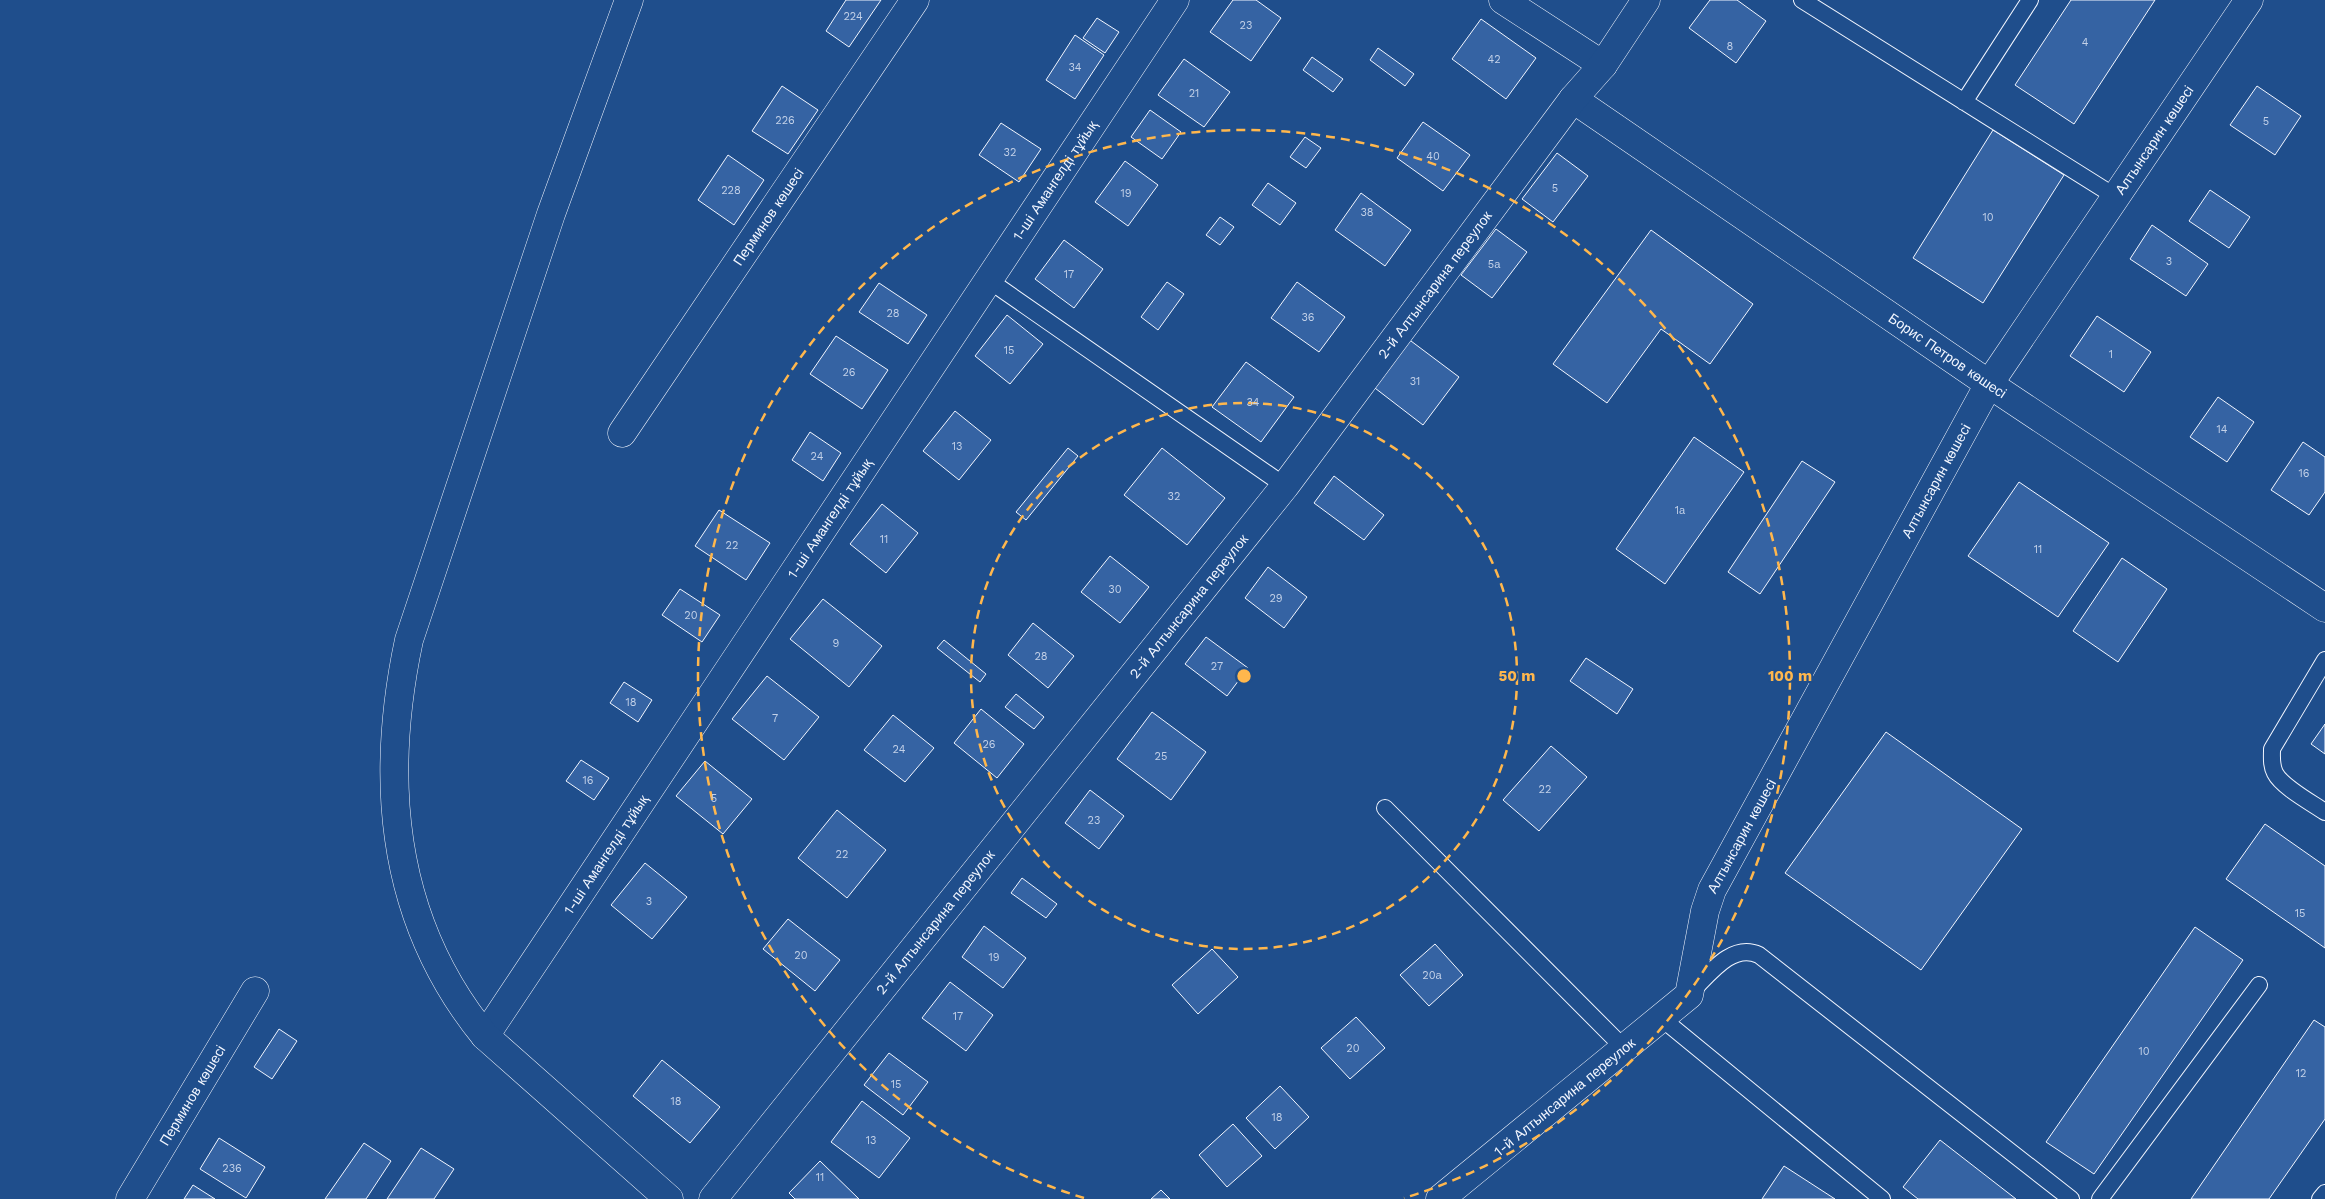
<svg xmlns="http://www.w3.org/2000/svg" width="2325" height="1199" font-family="'Work Sans',sans-serif">
	<style>
		.building { fill: #3563a3; stroke: #f2f6ff }
		.lines { fill: none; stroke-linecap: round; stroke-linejoin: round }
		.lane-casing { stroke: #f2f6ff; stroke-width: 18 }
		.street-casing { stroke: #f2f6ff; stroke-width: 29 }
		.highway-casing { stroke: #f2f6ff; stroke-width: 29 }
		.lane { stroke: #1f4e8c; stroke-width: 16 }
		.street { stroke: #1f4e8c; stroke-width: 28 }
		.highway { stroke: #1f4e8c; stroke-width: 28 }
		.ring { fill: none; stroke: #ffb74d; stroke-width: 2.5; stroke-dasharray: 9 6 }
		.labels { text-anchor: middle; stroke-width: 4; stroke-linejoin: round; paint-order: stroke }
		.number-label { font-size: 11px; fill: #c3d1e8 }
		.street-label { font-size: 14px; fill: #f2f6ff; stroke: #1f4e8c }
		.centre { fill: #ffb74d; stroke: #1f4e8c; stroke-width: 2.5 }
		.ring-label { font-size: 15px; text-anchor: middle; font-weight: bold; fill: #ffb74d; stroke: #1f4e8c; stroke-width: 4; stroke-linejoin: round; paint-order: stroke }
	</style>
	<rect width="100%" height="100%" fill="#1f4e8c"/>
	<path class="building" d="M846,0H881L849,47L826,31Z
		M1233,0H1256L1281,18L1251,61L1210,32Z
		M1710,0H1737L1766,21L1736,63L1689,28Z
		M2071,0H2155L2074,124L2015,85Z
		M1097,18L1119,32L1105,53L1083,38Z
		M1481,19L1536,58L1506,99L1452,59Z
		M1075,35L1104,55L1075,99L1046,80Z
		M1378,48L1414,74L1405,86L1370,60Z
		M1312,57L1343,79L1333,92L1303,70Z
		M1184,59L1230,92L1204,127L1158,95Z
		M782,86L818,110L788,154L752,131Z
		M2257,86L2301,116L2275,155L2230,125Z
		M1150,110L1181,132L1162,159L1131,137Z
		M1423,122L1470,155L1443,191L1397,158Z
		M1001,123L1041,149L1019,182L979,155Z
		M1993,130L2064,175L1983,303L1913,258Z
		M1305,137L1321,148L1306,168L1290,157Z
		M1557,153L1588,176L1553,222L1522,199Z
		M728,155L764,180L734,225L698,200Z
		M1125,161L1158,185L1128,226L1095,202Z
		M1268,183L1296,203L1280,225L1252,205Z
		M2210,190L2250,217L2229,248L2189,221Z
		M1361,193L1411,230L1385,266L1335,230Z
		M1220,217L1234,227L1220,245L1206,235Z
		M2152,225L2208,264L2186,296L2130,259Z
		M1496,229L1527,252L1492,298L1461,275Z
		M1651,230L1753,304L1710,364L1661,329L1607,403L1553,364Z
		M1064,240L1103,269L1074,308L1035,279Z
		M1167,282L1184,294L1158,330L1141,317Z
		M1297,282L1345,317L1319,352L1271,318Z
		M879,283L927,315L908,344L859,312Z
		M1007,315L1043,344L1010,384L975,356Z
		M2097,316L2151,352L2124,392L2070,356Z
		M836,336L888,370L862,409L810,374Z
		M1407,338L1459,377L1423,425L1371,385Z
		M1246,362L1294,397L1261,442L1212,407Z
		M2218,397L2254,422L2227,462L2190,437Z
		M955,411L991,440L959,480L923,451Z
		M810,432L841,453L823,481L792,460Z
		M1694,437L1744,472L1665,584L1616,549Z
		M2303,442L2325,457V492L2309,515L2271,490Z
		M1068,448L1078,456L1026,520L1016,512Z
		M1162,448L1225,498L1187,545L1124,495Z
		M1802,461L1835,482L1760,594L1728,572Z
		M1334,476L1384,515L1364,540L1314,503Z
		M2019,482L2109,543L2058,617L1968,556Z
		M882,504L918,533L886,573L850,544Z
		M719,510L770,543L746,580L695,546Z
		M1110,556L1149,587L1120,623L1081,592Z
		M2122,558L2167,589L2118,662L2073,631Z
		M1268,567L1307,597L1284,628L1245,598Z
		M680,589L720,615L702,642L662,615Z
		M823,599L882,646L849,687L790,639Z
		M1033,623L1074,656L1048,688L1008,655Z
		M1206,637L1248,668L1227,696L1185,664Z
		M944,640L986,674L980,682L937,648Z
		M1586,658L1633,689L1617,714L1570,681Z
		M767,676L819,717L784,760L732,719Z
		M624,682L652,700L638,722L610,703Z
		M1016,694L1044,717L1034,729L1005,707Z
		M981,709L1024,744L997,778L954,743Z
		M1152,712L1206,752L1171,800L1117,759Z
		M893,715L934,748L905,782L864,750Z
		M2325,724V754L2311,744Z
		M1886,732L2022,829L1921,970L1785,873Z
		M1551,746L1587,777L1539,831L1503,800Z
		M581,760L609,778L594,800L566,781Z
		M705,761L752,799L723,834L676,796Z
		M1090,790L1124,816L1099,849L1065,823Z
		M837,810L886,850L847,898L798,858Z
		M2265,824L2325,866V948L2226,879Z
		M645,863L687,897L652,939L611,905Z
		M1022,878L1057,904L1046,918L1011,893Z
		M788,919L840,960L815,991L763,949Z
		M984,926L1026,958L1003,988L962,957Z
		M2195,927L2243,960L2094,1174L2046,1142Z
		M1435,944L1463,975L1429,1006L1400,975Z
		M1212,949L1238,977L1198,1014L1172,985Z
		M950,982L993,1015L966,1051L922,1018Z
		M1356,1017L1385,1048L1350,1079L1321,1048Z
		M2314,1020L2325,1027V1119L2269,1199H2191Z
		M279,1029L297,1041L272,1079L254,1067Z
		M889,1053L928,1082L903,1115L864,1085Z
		M662,1060L720,1107L690,1143L633,1096Z
		M1280,1086L1309,1117L1275,1149L1246,1118Z
		M862,1101L910,1138L879,1178L831,1142Z
		M1233,1124L1262,1156L1227,1187L1199,1155Z
		M219,1138L265,1167L246,1198L200,1169Z
		M1940,1140L2016,1199H1918L1903,1187Z
		M364,1143L391,1161L366,1199H325Z
		M421,1148L454,1169L434,1199H387Z
		M820,1161L859,1199H795L789,1193Z
		M1784,1166L1835,1199H1762Z
		M193,1185L215,1199H184Z
		M1161,1190L1170,1199H1151Z"/>
	<g class="lines">
		<g class="lane-casing">
			<path id="lane" d="M1802,0L2116,197
				M1964,102L2030,0
				M987,279L1285,486
				M2325,660L2272,749C2272,758 2271,765 2275,773C2282,787 2312,803 2325,812
				M1385,808L1624,1048
				M1690,993C1708,976 1731,942 1759,955L2071,1199
				M1660,1017L1882,1199
				M2100,1199L2259,985
				M2320,1199L2325,1193"/>
		</g>
		<g class="street-casing">
			<g id="street">
				<path d="M1503,0L1603,65"/>
				<path id="s1" d="M1573,99L1989,384L2325,608"/>
				<path id="s2" d="M622,433L915,0"/>
				<path id="s3" d="M485,1036L1175,0"/>
				<path id="s4" d="M130,1199L255,991"/>
				<path id="s5" d="M713,1199L1285,486L1573,99L1603,65L1646,0"/>
				<path id="s6" d="M1440,1199L1689,995L1705,911L1712,890L1989,384L2249,0"/>
			</g>
		</g>
		<g class="highway-casing">
			<path id="highway" d="M629,0L551,214L409,640C379,781 391,921 485,1036L669,1199"/>
		</g>
		<use href="#lane" class="lane"/>
		<use href="#street" class="street"/>
		<use href="#highway" class="highway"/>
	</g>
	<g class="ring">
		<circle cx="1244" cy="676" r="273"/>
		<path d="M1084 1198A546 546 0 1 1 1404 1198"/>
	</g>
	<g class="labels">
		<g class="number-label">
			<text x="853" y="20">224</text>
			<text x="1246" y="29">23</text>
			<text x="2085" y="46">4</text>
			<text x="1730" y="50">8</text>
			<text x="1494" y="63">42</text>
			<text x="1075" y="71">34</text>
			<text x="1194" y="97">21</text>
			<text x="785" y="124">226</text>
			<text x="2266" y="125">5</text>
			<text x="1010" y="156">32</text>
			<text x="1433" y="160">40</text>
			<text x="1555" y="192">5</text>
			<text x="731" y="194">228</text>
			<text x="1126" y="197">19</text>
			<text x="1367" y="216">38</text>
			<text x="1988" y="221">10</text>
			<text x="2169" y="265">3</text>
			<text x="1494" y="268">5а</text>
			<text x="1069" y="278">17</text>
			<text x="893" y="317">28</text>
			<text x="1308" y="321">36</text>
			<text x="1009" y="354">15</text>
			<text x="2111" y="358">1</text>
			<text x="849" y="376">26</text>
			<text x="1415" y="385">31</text>
			<text x="1253" y="406">34</text>
			<text x="2222" y="433">14</text>
			<text x="957" y="450">13</text>
			<text x="817" y="460">24</text>
			<text x="2304" y="477">16</text>
			<text x="1174" y="500">32</text>
			<text x="1680" y="514">1а</text>
			<text x="884" y="543">11</text>
			<text x="732" y="549">22</text>
			<text x="2038" y="553">11</text>
			<text x="1115" y="593">30</text>
			<text x="1276" y="602">29</text>
			<text x="691" y="619">20</text>
			<text x="836" y="647">9</text>
			<text x="1041" y="660">28</text>
			<text x="1217" y="670">27</text>
			<text x="631" y="706">18</text>
			<text x="775" y="722">7</text>
			<text x="989" y="748">26</text>
			<text x="899" y="753">24</text>
			<text x="1161" y="760">25</text>
			<text x="588" y="784">16</text>
			<text x="1545" y="793">22</text>
			<text x="714" y="802">5</text>
			<text x="1094" y="824">23</text>
			<text x="842" y="858">22</text>
			<text x="649" y="905">3</text>
			<text x="2300" y="917">15</text>
			<text x="801" y="959">20</text>
			<text x="994" y="961">19</text>
			<text x="1432" y="979">20а</text>
			<text x="958" y="1020">17</text>
			<text x="1353" y="1052">20</text>
			<text x="2144" y="1055">10</text>
			<text x="2301" y="1077">12</text>
			<text x="896" y="1088">15</text>
			<text x="676" y="1105">18</text>
			<text x="1277" y="1121">18</text>
			<text x="871" y="1144">13</text>
			<text x="232" y="1172">236</text>
			<text x="820" y="1181">11</text>
		</g>
		<g class="street-label">
			<text dy="5" stroke="none"><textPath href="#s6" startOffset="1301">Алтынсарин көшесі</textPath></text>
			<text dy="5" stroke="none"><textPath href="#s3" startOffset="1028">1-ші Амангелді тұйық</textPath></text>
			<text dy="5" stroke="none"><textPath href="#s2" startOffset="261">Перминов көшесі</textPath></text>
			<text dy="5" stroke="none"><textPath href="#s5" startOffset="1165">2-й Алтынсарина переулок</textPath></text>
			<text dy="5" stroke="none"><textPath href="#s1" startOffset="454">Борис Петров көшесі</textPath></text>
			<text dy="5" stroke="none"><textPath href="#s6" startOffset="896">Алтынсарин көшесі</textPath></text>
			<text dy="5" stroke="none"><textPath href="#s3" startOffset="622">1-ші Амангелді тұйық</textPath></text>
			<text dy="5" stroke="none"><textPath href="#s5" startOffset="760">2-й Алтынсарина переулок</textPath></text>
			<text dy="5" stroke="none"><textPath href="#s6" startOffset="491">Алтынсарин көшесі</textPath></text>
			<text dy="5" stroke="none"><textPath href="#s3" startOffset="218">1-ші Амангелді тұйық</textPath></text>
			<text dy="5" stroke="none"><textPath href="#s5" startOffset="355">2-й Алтынсарина переулок</textPath></text>
			<text dy="5" stroke="none"><textPath href="#s4" startOffset="121">Перминов көшесі</textPath></text>
			<text dy="5" stroke="none"><textPath href="#s6" startOffset="161">1-й Алтынсарина переулок</textPath></text>
		</g>
	</g>
	<circle cx="1244" cy="676" r="8" class="centre"/>
	<g class="ring-label">
		<text x="1517" y="681">50 m</text>
		<text x="1790" y="681">100 m</text>
	</g>
</svg>
